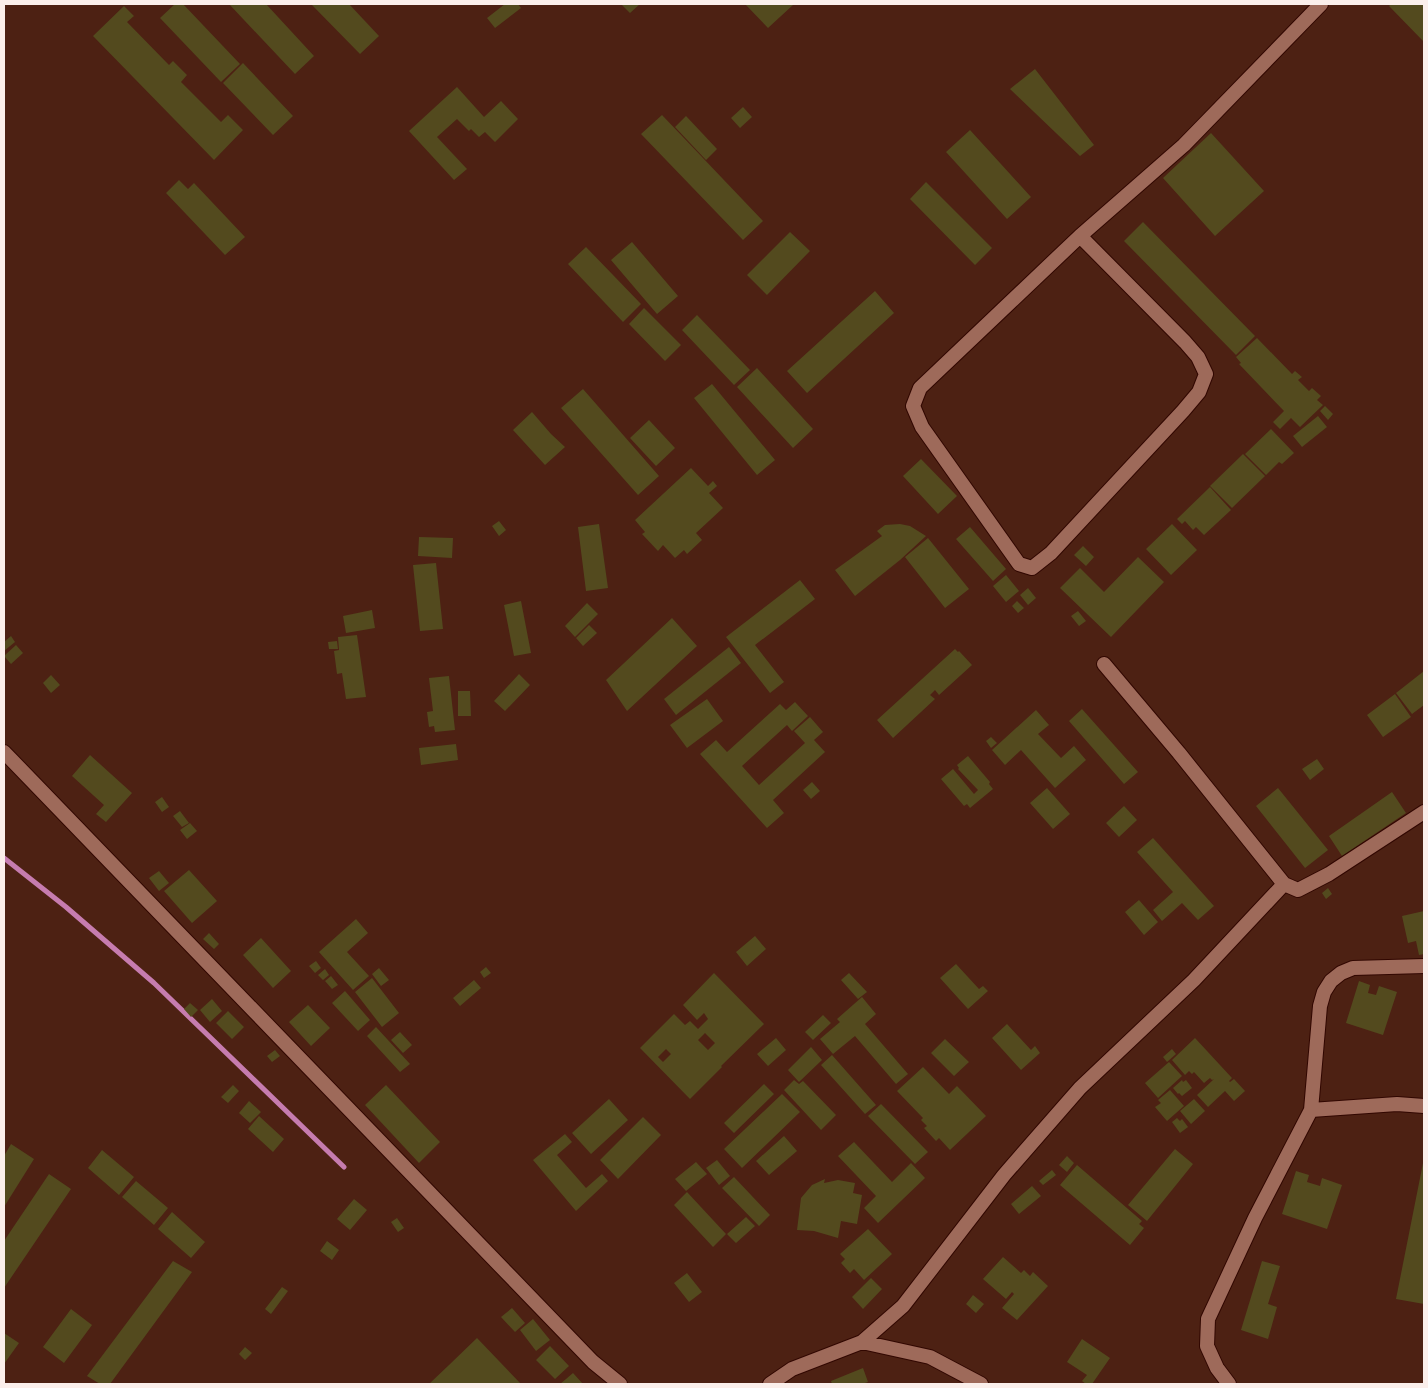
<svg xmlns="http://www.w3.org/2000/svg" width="1428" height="1388" font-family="'Archivo Narrow',sans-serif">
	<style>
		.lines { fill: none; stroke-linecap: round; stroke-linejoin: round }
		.stream { stroke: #c67caf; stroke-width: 5 }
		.building { fill: #534a1e; fill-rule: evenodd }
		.minor-casing { stroke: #310700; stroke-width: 16 }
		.minor { stroke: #9e6a5a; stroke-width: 14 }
	</style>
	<rect width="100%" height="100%" fill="#4d2113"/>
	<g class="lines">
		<path class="stream" d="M4,858L66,907L154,983L344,1167"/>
	</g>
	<path class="building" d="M175,4H183L240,64L221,82L160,18Z
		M229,4H266L314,56L295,74Z
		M311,4H349L379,36L360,54Z
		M505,4H518L521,8L495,28L487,18Z
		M621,4H640L630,13Z
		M745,4H792L793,5L768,28Z
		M1391,4H1424V42L1389,6Z
		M124,6L134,16L127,22L169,65L173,61L187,75L181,82L221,122L228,115L243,130L214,160L93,36Z
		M243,63L293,116L273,135L223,83Z
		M1035,69L1094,145L1080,156L1010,89Z
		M457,87L484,117L501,101L518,119L495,142L485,132L479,137L471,129L469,131L457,119L437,137L467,169L454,180L409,131Z
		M743,107L752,117L740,128L731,118Z
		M662,115L763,221L743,240L641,134Z
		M686,116L717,149L706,160L675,127Z
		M970,130L1031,197L1007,219L946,152Z
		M1211,133L1264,191L1215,236L1163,178Z
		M179,180L188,189L194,183L245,237L225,255L166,193Z
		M926,182L992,248L975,265L910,199Z
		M1143,222L1255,336L1236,355L1124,241Z
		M790,232L810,251L767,295L747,275Z
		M632,242L678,296L657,314L611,260Z
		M586,247L641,304L623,322L568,264Z
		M875,291L894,313L807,393L787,371Z
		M644,308L681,345L665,361L629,324Z
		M697,315L750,370L734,385L682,330Z
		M1257,338L1292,374L1295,371L1302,377L1298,380L1309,391L1312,388L1321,396L1317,400L1323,405L1300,427L1291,418L1280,429L1273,422L1284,411L1239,364L1241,363L1236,357Z
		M757,368L813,429L793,448L737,387Z
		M712,384L775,460L757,475L694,398Z
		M583,389L659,476L638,495L561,408Z
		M1325,406L1333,414L1328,420L1320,411Z
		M532,412L551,434L565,447L545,465L513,430Z
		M1318,416L1327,427L1302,447L1293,436Z
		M649,420L675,448L656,466L630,438Z
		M1271,429L1294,453L1282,464L1279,462L1266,475L1245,454Z
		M1243,454L1265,476L1232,508L1210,486Z
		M921,459L957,496L938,514L903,476Z
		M691,468L708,486L713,481L717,486L709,493L723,508L696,533L702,540L687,554L684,550L675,558L663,545L658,551L642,534L645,532L635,520Z
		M1210,487L1231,510L1204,535L1196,527L1193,530L1185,521L1182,524L1177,519Z
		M499,521L506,530L499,536L492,526Z
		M599,524L608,588L586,591L578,527Z
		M900,524L910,526L926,536L900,560L855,596L835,570L882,536L877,531L885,525Z
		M1172,524L1197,550L1171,575L1146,549Z
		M970,527L1006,569L993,581L956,539Z
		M419,537L453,538L452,558L418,556Z
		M928,538L969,589L945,608L905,557Z
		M1083,546L1094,557L1086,566L1074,555Z
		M1138,557L1164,582L1111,637L1060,588L1080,568L1104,592Z
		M436,563L443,629L420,631L413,565Z
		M1006,575L1019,591L1006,602L993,586Z
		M800,580L815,599L755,645L784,682L770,693L726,637Z
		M1028,588L1036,598L1028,605L1020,595Z
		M521,601L531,653L514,656L504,605Z
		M1017,601L1024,608L1018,613L1012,606Z
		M587,603L598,614L575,637L565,626Z
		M372,610L375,628L346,633L343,616Z
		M1078,611L1086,621L1079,626L1071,616Z
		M672,618L697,646L627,711L606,680Z
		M589,625L597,633L583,646L576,638Z
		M357,635L366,697L346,699L342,673L337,674L334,651L339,650L338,637Z
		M11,636L15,642L4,651V642Z
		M337,641L338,649H329L328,642Z
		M16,645L23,653L11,664L4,656Z
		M729,647L741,663L676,715L664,699Z
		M955,649L958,652L959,651L972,665L939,695L935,690L930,695L935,699L893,738L877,720Z
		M1424,671V705L1412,714L1396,693Z
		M519,674L530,685L505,711L494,701Z
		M51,675L60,685L51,693L43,683Z
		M449,676L455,730L435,732L434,726L429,727L427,712L433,711L429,678Z
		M458,691H470L471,716H458Z
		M1395,694L1411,717L1383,737L1367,715Z
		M707,699L723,721L687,748L670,725Z
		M795,702L808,716L792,731L787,725L742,766L759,785L805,743L794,731L810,717L823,732L814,740L825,752L773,800L784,813L767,828L700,754L716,740L727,752L780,704L786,710Z
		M1082,709L1138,772L1124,784L1069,721Z
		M1036,710L1049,725L1038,734L1061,758L1074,746L1086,760L1055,788L1021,750L1005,765L992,750Z
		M991,737L997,743L991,748L986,741Z
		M456,744L458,760L421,765L419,748Z
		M90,755L132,793L106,822L96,814L104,805L72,776Z
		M968,756L990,782L989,784L993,789L970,808L967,804L964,806L941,779L953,769L974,794L978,790L958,769L959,768L957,765Z
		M1317,759L1324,769L1310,780L1302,769Z
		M812,782L820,791L811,799L803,790Z
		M1047,788L1070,814L1053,829L1030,803Z
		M1278,788L1328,850L1305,868L1256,806Z
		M1392,792L1406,813L1342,856L1329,836Z
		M162,797L169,807L162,812L155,802Z
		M1124,806L1137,820L1119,837L1106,823Z
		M180,811L189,823L182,827L173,816Z
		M190,823L197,831L187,839L180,830Z
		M1153,838L1214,906L1198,920L1182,903L1162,921L1153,910L1173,892L1137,852Z
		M189,870L217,901L192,923L164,891Z
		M159,871L169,883L159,891L149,878Z
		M1328,888L1332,894L1326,899L1322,893Z
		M1139,900L1158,922L1144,935L1125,912Z
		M1424,911V954L1419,955L1416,941L1408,943L1402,916Z
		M356,919L368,933L347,952L369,976L353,990L319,952Z
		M209,933L219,944L214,949L203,939Z
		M755,936L766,949L747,966L736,952Z
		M261,938L291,971L273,988L243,955Z
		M316,961L321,968L315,973L309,966Z
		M956,964L979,989L983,986L988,991L968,1009L940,978Z
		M486,967L491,973L484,978L480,972Z
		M379,968L389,980L381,986L372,974Z
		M325,969L329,975L323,980L318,975Z
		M714,973L764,1024L721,1066L722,1067L690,1099L640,1048L674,1014L685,1025L690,1021L698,1029L708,1019L704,1013L697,1020L683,1005ZM705,1033L715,1043L708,1050L698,1040ZM666,1049L671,1054L663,1062L658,1057Z
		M849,973L867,992L858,999L841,980Z
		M331,976L338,985L332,989L325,981Z
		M372,978L399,1013L382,1027L355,992Z
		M474,980L481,988L460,1006L453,998Z
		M1359,981L1370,985L1368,993L1376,995L1379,986L1397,992L1383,1035L1346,1023Z
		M345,991L370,1020L358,1031L332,1003Z
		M862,997L876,1014L865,1024L908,1074L896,1084L855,1036L833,1054L820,1039L840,1022L837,1019Z
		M212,999L222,1011L210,1022L200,1010Z
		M190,1003L198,1010L191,1017L184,1009Z
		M308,1005L330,1028L311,1046L289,1022Z
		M228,1011L244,1027L232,1039L216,1023Z
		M823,1015L831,1023L813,1040L805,1032Z
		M1007,1024L1031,1050L1035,1046L1040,1053L1021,1070L992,1038Z
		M376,1027L410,1064L400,1072L367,1036Z
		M400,1032L412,1045L403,1053L391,1040Z
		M776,1038L786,1050L768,1066L757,1054Z
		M1195,1038L1232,1078L1229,1081L1230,1082L1234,1079L1245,1091L1234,1101L1225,1091L1208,1107L1197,1095L1214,1079L1212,1080L1210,1078L1204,1083L1194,1072L1192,1074L1189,1071L1185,1075L1172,1060Z
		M945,1039L969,1062L954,1076L931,1053Z
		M811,1047L822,1060L799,1082L788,1070Z
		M1172,1049L1176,1054L1167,1062L1163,1057Z
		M275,1050L280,1056L272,1062L267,1056Z
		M832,1055L876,1105L865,1114L821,1065Z
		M1169,1062L1182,1076L1158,1098L1145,1083Z
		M923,1067L949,1094L957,1086L986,1116L950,1150L939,1138L936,1141L924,1128L927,1126L921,1120L923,1118L897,1091Z
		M794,1080L799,1084L803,1081L836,1115L821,1130L784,1090Z
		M1182,1080L1183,1082L1186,1080L1192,1088L1182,1096L1179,1093L1178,1094L1173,1088Z
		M764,1084L774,1094L734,1133L724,1123Z
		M233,1085L239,1091L228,1103L221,1097Z
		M386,1085L440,1142L419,1163L365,1105Z
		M1170,1090L1184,1106L1167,1121L1155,1107L1161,1103L1158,1100Z
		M782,1094L800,1112L742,1168L724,1149Z
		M609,1099L628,1120L591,1154L572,1133Z
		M1194,1099L1205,1111L1191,1124L1180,1111Z
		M249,1101L261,1112L250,1123L239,1113Z
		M881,1104L928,1152L915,1164L868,1116Z
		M259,1116L284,1139L273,1152L248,1129Z
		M643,1117L661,1135L618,1179L600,1160Z
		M1177,1118L1180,1121L1182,1119L1188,1127L1180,1133L1172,1122Z
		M565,1134L572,1142L557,1155L586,1188L602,1174L608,1181L576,1211L533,1160Z
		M784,1136L797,1151L769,1175L756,1161Z
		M854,1142L892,1182L911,1163L925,1178L878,1223L864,1208L876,1196L838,1156Z
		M11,1144L34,1159L4,1207V1156Z
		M1175,1149L1193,1164L1147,1221L1128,1205Z
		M102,1150L134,1177L119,1195L88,1168Z
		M1067,1156L1074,1163L1067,1172L1059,1165Z
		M717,1160L730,1176L719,1185L706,1168Z
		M696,1162L707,1174L686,1191L675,1179Z
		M1423,1163H1424V1304L1396,1299Z
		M1077,1165L1142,1221L1139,1224L1144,1228L1130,1245L1060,1185Z
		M1052,1170L1056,1175L1043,1185L1039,1181Z
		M1296,1171L1309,1175L1307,1182L1320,1186L1322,1178L1342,1185L1327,1229L1282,1214Z
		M49,1174L71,1189L4,1288V1241Z
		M734,1177L770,1215L759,1226L722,1188Z
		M825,1179L824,1183L838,1180L855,1183L853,1193L862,1195L857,1224L841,1221L838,1238L814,1231L797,1230L801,1198L812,1185Z
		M136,1181L168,1208L154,1225L122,1197Z
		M1032,1186L1041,1196L1019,1214L1011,1204Z
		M687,1192L726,1234L713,1247L674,1205Z
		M354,1199L367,1210L350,1230L337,1219Z
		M172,1212L205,1242L191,1258L158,1229Z
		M746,1217L755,1226L736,1243L727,1234Z
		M397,1218L404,1228L398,1232L391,1222Z
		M868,1229L892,1254L864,1280L854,1269L850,1273L841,1263L845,1259L840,1254Z
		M327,1241L339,1250L332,1260L320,1251Z
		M1003,1257L1021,1273L1024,1270L1030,1276L1033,1272L1048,1286L1017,1320L1002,1308L1014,1294L1012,1292L1006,1299L983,1279Z
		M173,1261L192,1272L110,1384H100L87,1376Z
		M1262,1261L1280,1266L1268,1304L1277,1307L1268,1339L1241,1330Z
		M687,1273L702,1292L689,1302L674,1283Z
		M871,1278L882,1289L863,1309L852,1297Z
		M282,1287L288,1291L271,1314L265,1309Z
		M973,1295L984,1304L976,1313L966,1304Z
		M512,1308L525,1323L515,1332L501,1317Z
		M71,1309L92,1325L64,1363L43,1347Z
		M533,1319L550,1340L536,1351L520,1330Z
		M4,1333L19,1343L4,1364Z
		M477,1338L521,1384H429L449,1365Z
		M1082,1339L1110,1358L1092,1384H1086L1082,1381L1087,1375L1067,1362Z
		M550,1346L569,1366L555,1379L536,1360Z
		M245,1347L252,1353L245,1360L239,1354Z
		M863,1368L868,1382L862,1384H832L831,1381Z
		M573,1373L583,1384H560L566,1379Z"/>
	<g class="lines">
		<g class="minor-casing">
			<path id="minor" d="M1080,236L1185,342L1198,357L1206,374L1199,392L1183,411L1051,553L1032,568L1019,564L922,427L913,406L920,388L1080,236L1184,145L1321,4
				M1104,664L1179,753L1284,884L1298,890L1329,874L1424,812
				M4,752L593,1362L620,1384
				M1311,1110L1320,1006L1324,992L1331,981L1341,973L1353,968L1424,966
				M862,1342L930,1357L981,1384
				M770,1384L792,1369L862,1342L903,1306L1004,1175L1080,1088L1194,980L1284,884
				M1229,1384L1217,1368L1207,1346L1208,1319L1255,1218L1311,1110L1397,1104L1424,1106"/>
		</g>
		<use href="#minor" class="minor"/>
	</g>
	<rect width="1428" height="1388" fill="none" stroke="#fbefeb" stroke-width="10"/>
</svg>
